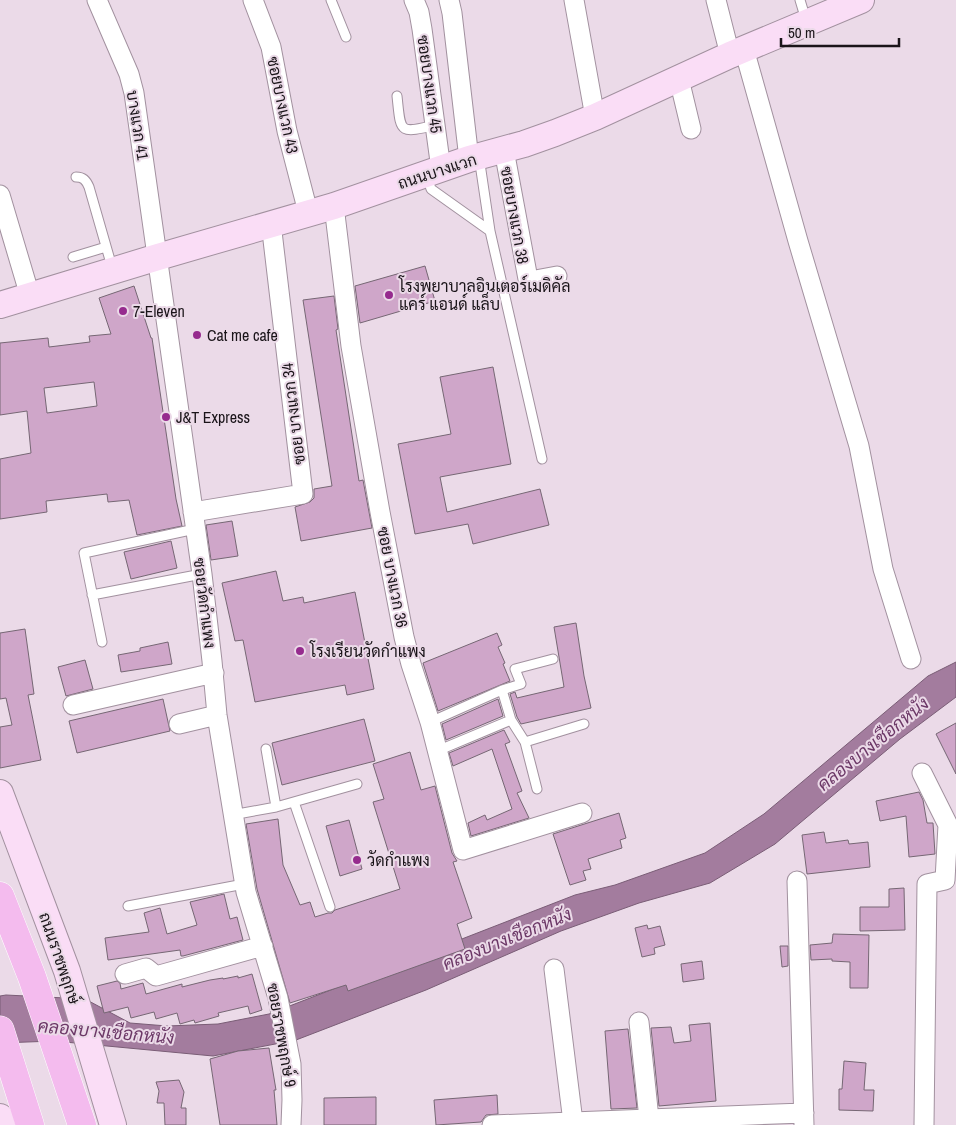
<svg xmlns="http://www.w3.org/2000/svg" width="956" height="1125" font-family="'Archivo Narrow',Sarabun,sans-serif">
	<style>
		.water { fill: #a37c9e; stroke: #7a5d76 }
		.building { fill: #cfa6c9; stroke: #766774; fill-rule: evenodd }
		.lines { fill: none; stroke-linecap: round; stroke-linejoin: round }
		.service-casing { stroke: #a2919f; stroke-width: 11 }
		.minor-casing { stroke: #a2919f; stroke-width: 21 }
		.secondary-casing { stroke: #a2919f; stroke-width: 28 }
		.primary-casing { stroke: #fff; stroke-width: 29 }
		.service { stroke: #fff; stroke-width: 9 }
		.minor { stroke: #fff; stroke-width: 19 }
		.secondary { stroke: #faddf6; stroke-width: 26 }
		.primary { stroke: #f4bbee; stroke-width: 28 }
		.poi-dot { fill: #962b8e; stroke: #ebdae8; stroke-width: 2 }
		.labels { text-anchor: middle; stroke-width: 4; stroke-linejoin: round; paint-order: stroke }
		.street-label { font-size: 16px; fill: #1a1419; stroke: #ebdae8 }
		.poi-label { font-size: 16px; fill: #1a1419; stroke: #ebdae8; text-anchor: start }
		.water-label { font-size: 18px; font-style: italic; fill: #6c3867; stroke: #ebdae8 }
	</style>
	<rect width="100%" height="100%" fill="#ebdae8"/>
	<path class="water" d="M956,662V697L900,739L775,844L710,883L639,903L561,931L426,990L296,1040L213,1056L54,1041L0,1043V996L6,995L85,999L130,1023L167,1026L218,1024L269,1014L575,895L615,885L705,853L764,814L928,676Z"/>
	<path class="building" d="M425,266L435,301L360,323L355,286Z
		M134,286L151,338H152L176,499L182,526L137,535L129,500L108,502L107,494L46,501L47,512L0,519V459L31,453L27,411L0,415V343L48,338L49,347L90,342L89,336L111,334L99,298ZM94,382L97,406L47,413L44,388Z
		M334,296L338,329L336,330L359,481L363,480L372,528L301,541L295,507L310,502L314,498V489L332,486L303,300Z
		M493,367L511,464L440,477L447,512L540,489L549,525L473,544L468,524L415,534L398,444L451,434L440,377Z
		M232,521L238,556L211,560L206,525Z
		M171,541L177,568L131,579L124,552Z
		M276,571L283,601L303,597L304,603L355,592L374,689L347,695L345,685L255,702L243,640L235,641L222,583Z
		M576,623L584,676L591,708L521,724L517,717L510,694L515,692L517,698L564,687L554,627Z
		M25,629L34,694L28,695L41,760L0,768V727L12,725L6,698L0,699V633Z
		M497,633L502,645L498,647L505,663L503,664L510,681L438,711L423,663Z
		M168,642L172,664L121,672L118,655L140,651V648Z
		M85,660L93,689L66,696L58,667Z
		M163,699L170,731L77,753L69,721Z
		M498,699L503,716L446,740L442,724Z
		M364,719L375,761L282,785L272,743Z
		M956,723V774L936,734Z
		M504,730L510,742L505,744L522,791L517,793L529,818L471,836L468,823L485,815L487,820L512,809L492,749L453,766L449,753Z
		M410,752L421,790L435,786L452,853L457,861L453,862L472,918L457,924L465,949L348,991L346,985L290,1003L257,889L246,824L278,819L283,865L300,905L310,902L315,917L328,913H332L335,910L400,889L373,802L384,799L373,764Z
		M919,792L923,800L927,823H933L935,854L909,857L906,816L880,821L876,801Z
		M619,813L626,838L620,840L622,848L588,859L591,869L583,871L586,880L570,885L553,834Z
		M349,820L362,869L340,876L326,826Z
		M824,832L826,843L848,840L849,844L868,842L870,867L807,874L802,835Z
		M904,888L905,930L860,931V907H889V889Z
		M224,894L230,919L237,917L243,940L183,956H181L180,950L108,960L105,938L149,932L144,913L160,908L167,934L197,925L190,902Z
		M647,925L648,929L660,926L665,945L654,948L655,954L642,957L635,928Z
		M833,934L869,935L868,988H850V962L832,961V959L811,960L810,945L832,943Z
		M780,946H788V966L782,967Z
		M702,961L704,979L683,982L681,964Z
		M252,974L262,1010L250,1014L248,1006L218,1013L219,1016L195,1023L194,1020L180,1024L177,1013L156,1019L154,1012L131,1018L128,1007L104,1013L97,986L117,981L120,983L121,989L143,983L146,994L182,984V987L210,980L223,978V979L238,976V978Z
		M710,1023L716,1101L659,1106L651,1028L671,1027L674,1043L691,1041L689,1025Z
		M628,1029L637,1108L611,1109L605,1031Z
		M269,1048L276,1090H274L277,1125H220L210,1059L238,1051Z
		M844,1061L866,1063L864,1090H874L873,1111L839,1110V1089H842Z
		M179,1080L184,1092L181,1108H186V1125H165L164,1103H157L159,1091L156,1082Z
		M497,1095L498,1114L486,1115L481,1122L436,1125L434,1100Z
		M376,1097V1125H324V1098Z"/>
	<g class="lines">
		<g class="service-casing">
			<path id="service" d="M331,0L346,37
				M800,0L806,20
				M397,96C401,133 398,134 436,125
				M479,157L490,231
				M427,176L431,189L490,231L542,459
				M76,177C83,177 86,180 89,187L112,267
				M73,257L106,247
				M92,595L202,574
				M102,642L84,553L195,529
				M502,690L511,720L525,742L537,789
				M430,722L502,690L521,684L515,669L553,659
				M525,742L584,724
				M266,749L276,807
				M437,751L511,720
				M294,802L330,907
				M232,815L276,807L357,784
				M128,906L244,884"/>
		</g>
		<g class="minor-casing">
			<path id="minor" d="M97,0L129,74L134,93L202,574L212,661L217,715L246,892L278,998L291,1064L292,1100L291,1125
				M253,0L271,47L287,131L308,212
				M414,0L419,12L422,29L441,169
				M449,0L452,13L469,159
				M574,0L595,117
				M716,0L730,55
				M744,49L798,241L859,446L883,569L911,659
				M679,79L691,129
				M504,150L528,279L530,281L557,276
				M0,195L30,296
				M334,206L351,346L380,512L404,637L411,664L430,722L463,850L582,813
				M193,512L303,494L271,223
				M73,705L214,673
				M179,724L217,715
				M922,773L948,825L945,880L927,884L924,1125
				M797,881L804,1125
				M554,969L573,1122
				M125,974L146,968L156,976L263,946
				M639,1022L649,1119
				M492,1125L804,1113"/>
		</g>
		<g class="secondary-casing">
			<path id="secondary" d="M0,305L158,257L334,206L469,159L524,144L555,133L595,117L730,55L861,0
				M0,793L67,971L113,1125
				M0,1117L2,1125"/>
		</g>
		<g class="primary-casing">
			<path id="primary" d="M0,896L32,977L82,1125
				M0,1030L30,1125"/>
		</g>
		<use href="#service" class="service"/>
		<use href="#minor" class="minor"/>
		<use href="#secondary" class="secondary"/>
		<use href="#primary" class="primary"/>
	</g>
	<g class="poi-dot">
		<circle cx="389" cy="295" r="5"/>
		<circle cx="123" cy="311" r="5"/>
		<circle cx="197" cy="335" r="5"/>
		<circle cx="166" cy="417" r="5"/>
		<circle cx="300" cy="651" r="5"/>
		<circle cx="357" cy="860" r="5"/>
	</g>
	<g class="labels">
		<g class="street-label">
			<text transform="translate(430 84) rotate(82)" y="6">ซอยบางแวก 45</text>
			<text transform="translate(283 105) rotate(78)" y="6">ซอยบางแวก 43</text>
			<text transform="translate(138 125) rotate(81)" y="6">บางแวก 41</text>
			<text transform="translate(437 171) rotate(-18)" y="6">ถนนบางแวก</text>
			<text transform="translate(515 215) rotate(80)" y="6">ซอยบางแวก 38</text>
			<text transform="translate(293 414) rotate(-97)" y="6">ซอย บางแวก 34</text>
			<text transform="translate(393 577) rotate(79)" y="6">ซอย บางแวก 36</text>
			<text transform="translate(205 603) rotate(83)" y="6">ซอยวัดกำแพง</text>
			<text transform="translate(60 958) rotate(71)" y="6">ถนนราชพฤกษ์</text>
			<text transform="translate(282 1035) rotate(80)" y="6">ซอยราชพฤกษ์ 9</text>
		</g>
		<g class="poi-label">
			<text x="399" y="292">โรงพยาบาลอินเตอร์เมดิคัล<tspan x="399" dy="18">แคร์ แอนด์ แล็บ</tspan></text>
			<text x="133" y="317">7-Eleven</text>
			<text x="207" y="341">Cat me cafe</text>
			<text x="176" y="423">J&amp;T Express</text>
			<text x="310" y="657">โรงเรียนวัดกำแพง</text>
			<text x="367" y="866">วัดกำแพง</text>
		</g>
		<g class="water-label">
			<text transform="translate(873 744) rotate(-39)" y="6">คลองบางเชือกหนัง</text>
			<text transform="translate(507 939) rotate(-22)" y="6">คลองบางเชือกหนัง</text>
			<text transform="translate(106 1032) rotate(5)" y="6">คลองบางเชือกหนัง</text>
		</g>
	</g>
	<path d="M781 38v8h118v-8" fill="none" stroke="#1a1419" stroke-width="2.5"/>
	<text x="788" y="38" font-size="15" fill="#1a1419" stroke="#ebdae8" stroke-width="4" paint-order="stroke">50 m</text>
</svg>
